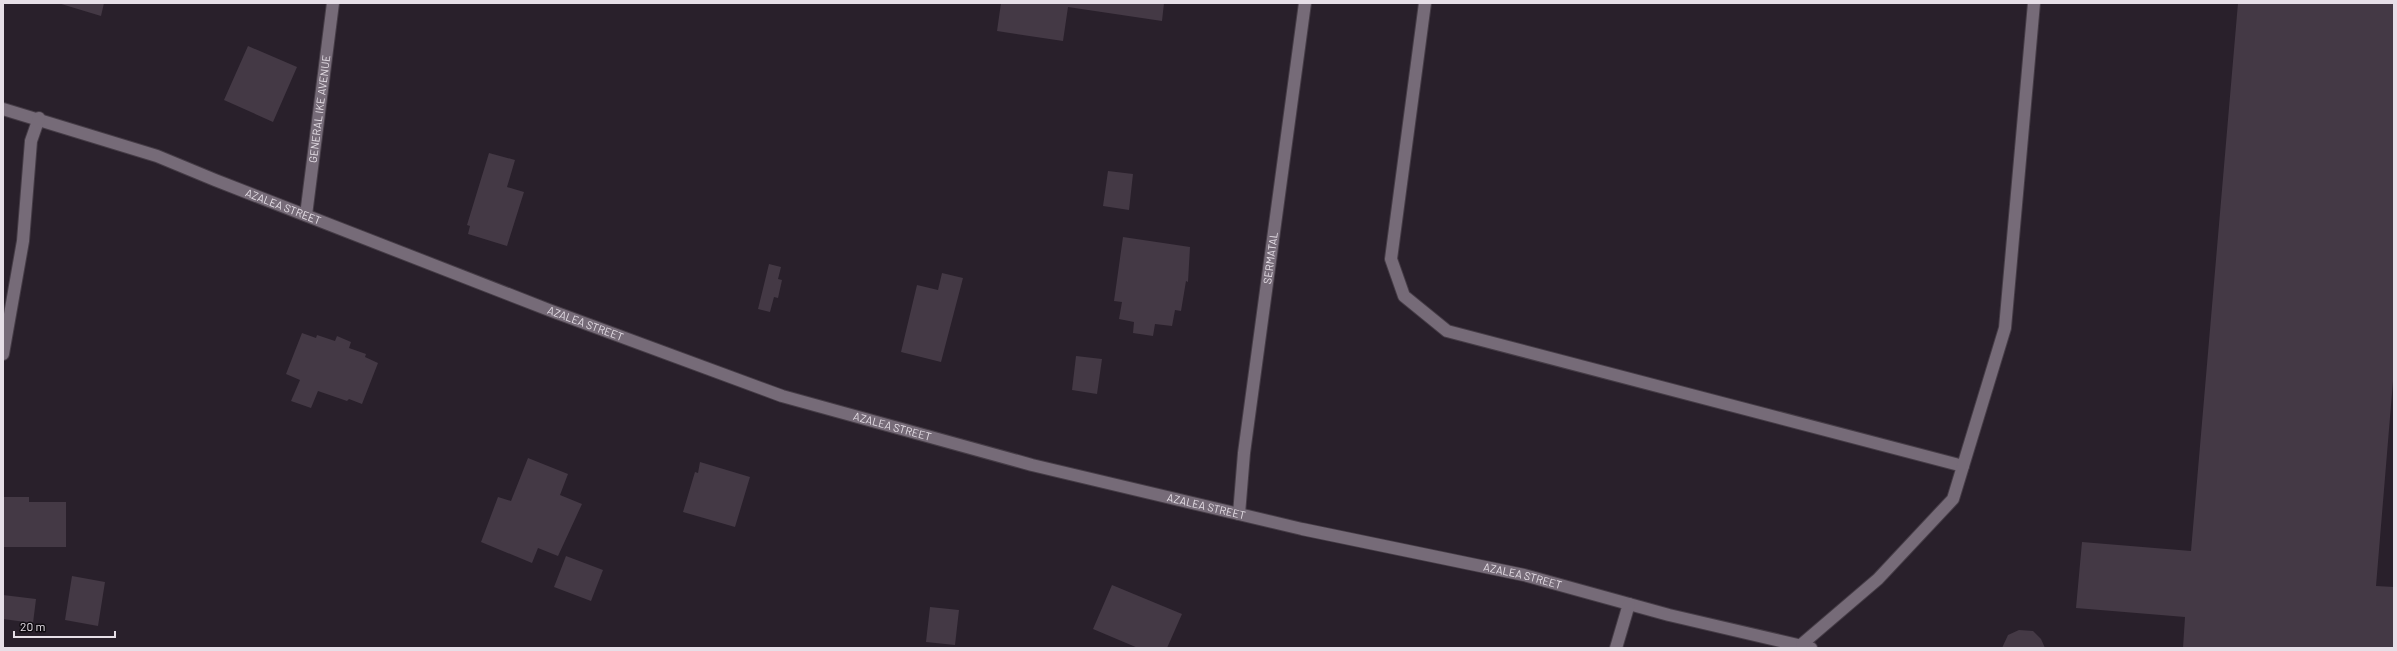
<svg xmlns="http://www.w3.org/2000/svg" width="2397" height="651" font-family="Barlow,sans-serif">
	<style>
		.building { fill: #443945 }
		.lines { fill: none; stroke-linecap: round; stroke-linejoin: round }
		.minor-casing { stroke: #453c46; stroke-width: 14 }
		.minor { stroke: #766b78; stroke-width: 12 }
		.labels { text-anchor: middle; stroke-width: 3.5; stroke-linejoin: round; paint-order: stroke }
		.street-label { font-size: 11px; fill: #e6dfe7; stroke: #0f0b10 }
	</style>
	<rect width="100%" height="100%" fill="#29202b"/>
	<path class="building" d="M58,3H104L101,16Z
		M1001,3H1164L1162,21L1068,7L1063,41L997,31Z
		M2238,3H2394V369L2376,586L2394,587V648H2183L2185,617L2076,608L2082,542L2191,551Z
		M248,46L297,67L273,122L224,100Z
		M489,153L515,160L507,187L524,192L507,246L468,234L470,226L467,225Z
		M1108,171L1133,174L1129,210L1103,206Z
		M1123,237L1190,247L1188,282L1186,281L1181,311L1175,310L1172,326L1155,324L1153,336L1133,333L1134,322L1119,319L1122,302L1114,301Z
		M769,264L781,267L778,279L782,280L778,298L774,297L770,312L758,309Z
		M942,273L963,278L941,362L901,352L917,285L938,290Z
		M302,333L316,338L317,335L335,341L337,336L351,342L349,348L366,354L365,357L378,363L362,404L349,399L347,401L318,391L311,408L291,401L300,380L286,374Z
		M1076,356L1102,359L1097,394L1072,390Z
		M528,458L568,474L560,495L582,504L558,556L538,548L532,563L481,542L498,497L511,501Z
		M700,462L750,477L735,527L683,512L695,472L698,473Z
		M3,497H29V502H66V547H3Z
		M566,556L603,570L591,601L554,587Z
		M72,576L105,582L98,626L65,620Z
		M1112,585L1182,614L1167,648H1138L1093,629Z
		M3,595L36,599L33,623L3,619Z
		M930,607L959,610L955,645L926,642Z
		M2019,630L2033,631L2041,639L2045,648H2002L2008,635Z"/>
	<g class="lines">
		<g class="minor-casing">
			<g id="minor">
				<path d="M1425,3L1391,259L1404,296L1447,331L1963,466"/>
				<path id="s1" d="M3,109L157,156L215,180L549,310L782,396L1032,465L1302,529L1524,575L1669,615L1811,648"/>
				<path id="s2" d="M306,215L333,3"/>
				<path d="M3,354L23,241L31,141L39,118"/>
				<path id="s3" d="M1239,514L1244,453L1305,3"/>
				<path d="M1802,644L1878,579L1953,499L2005,328L2034,3"/>
				<path d="M1616,648L1629,604"/>
			</g>
		</g>
		<use href="#minor" class="minor"/>
	</g>
	<g class="labels">
		<g class="street-label">
			<text dy="4" stroke="none"><textPath href="#s2" startOffset="107">GENERAL IKE AVENUE</textPath></text>
			<text dy="4" stroke="none"><textPath href="#s1" startOffset="297">AZALEA STREET</textPath></text>
			<text dy="4" stroke="none"><textPath href="#s3" startOffset="258">SERMATAL</textPath></text>
			<text dy="4" stroke="none"><textPath href="#s1" startOffset="621">AZALEA STREET</textPath></text>
			<text dy="4" stroke="none"><textPath href="#s1" startOffset="945">AZALEA STREET</textPath></text>
			<text dy="4" stroke="none"><textPath href="#s1" startOffset="1269">AZALEA STREET</textPath></text>
			<text dy="4" stroke="none"><textPath href="#s1" startOffset="1593">AZALEA STREET</textPath></text>
		</g>
	</g>
	<rect width="2397" height="651" fill="none" stroke="#e6dfe7" stroke-width="8"/>
	<path d="M14 631v6h101v-6" fill="none" stroke="#e6dfe7" stroke-width="2"/>
	<text x="20" y="631" font-size="12" fill="#e6dfe7" stroke="#0f0b10" stroke-width="3" paint-order="stroke">20 m</text>
</svg>
